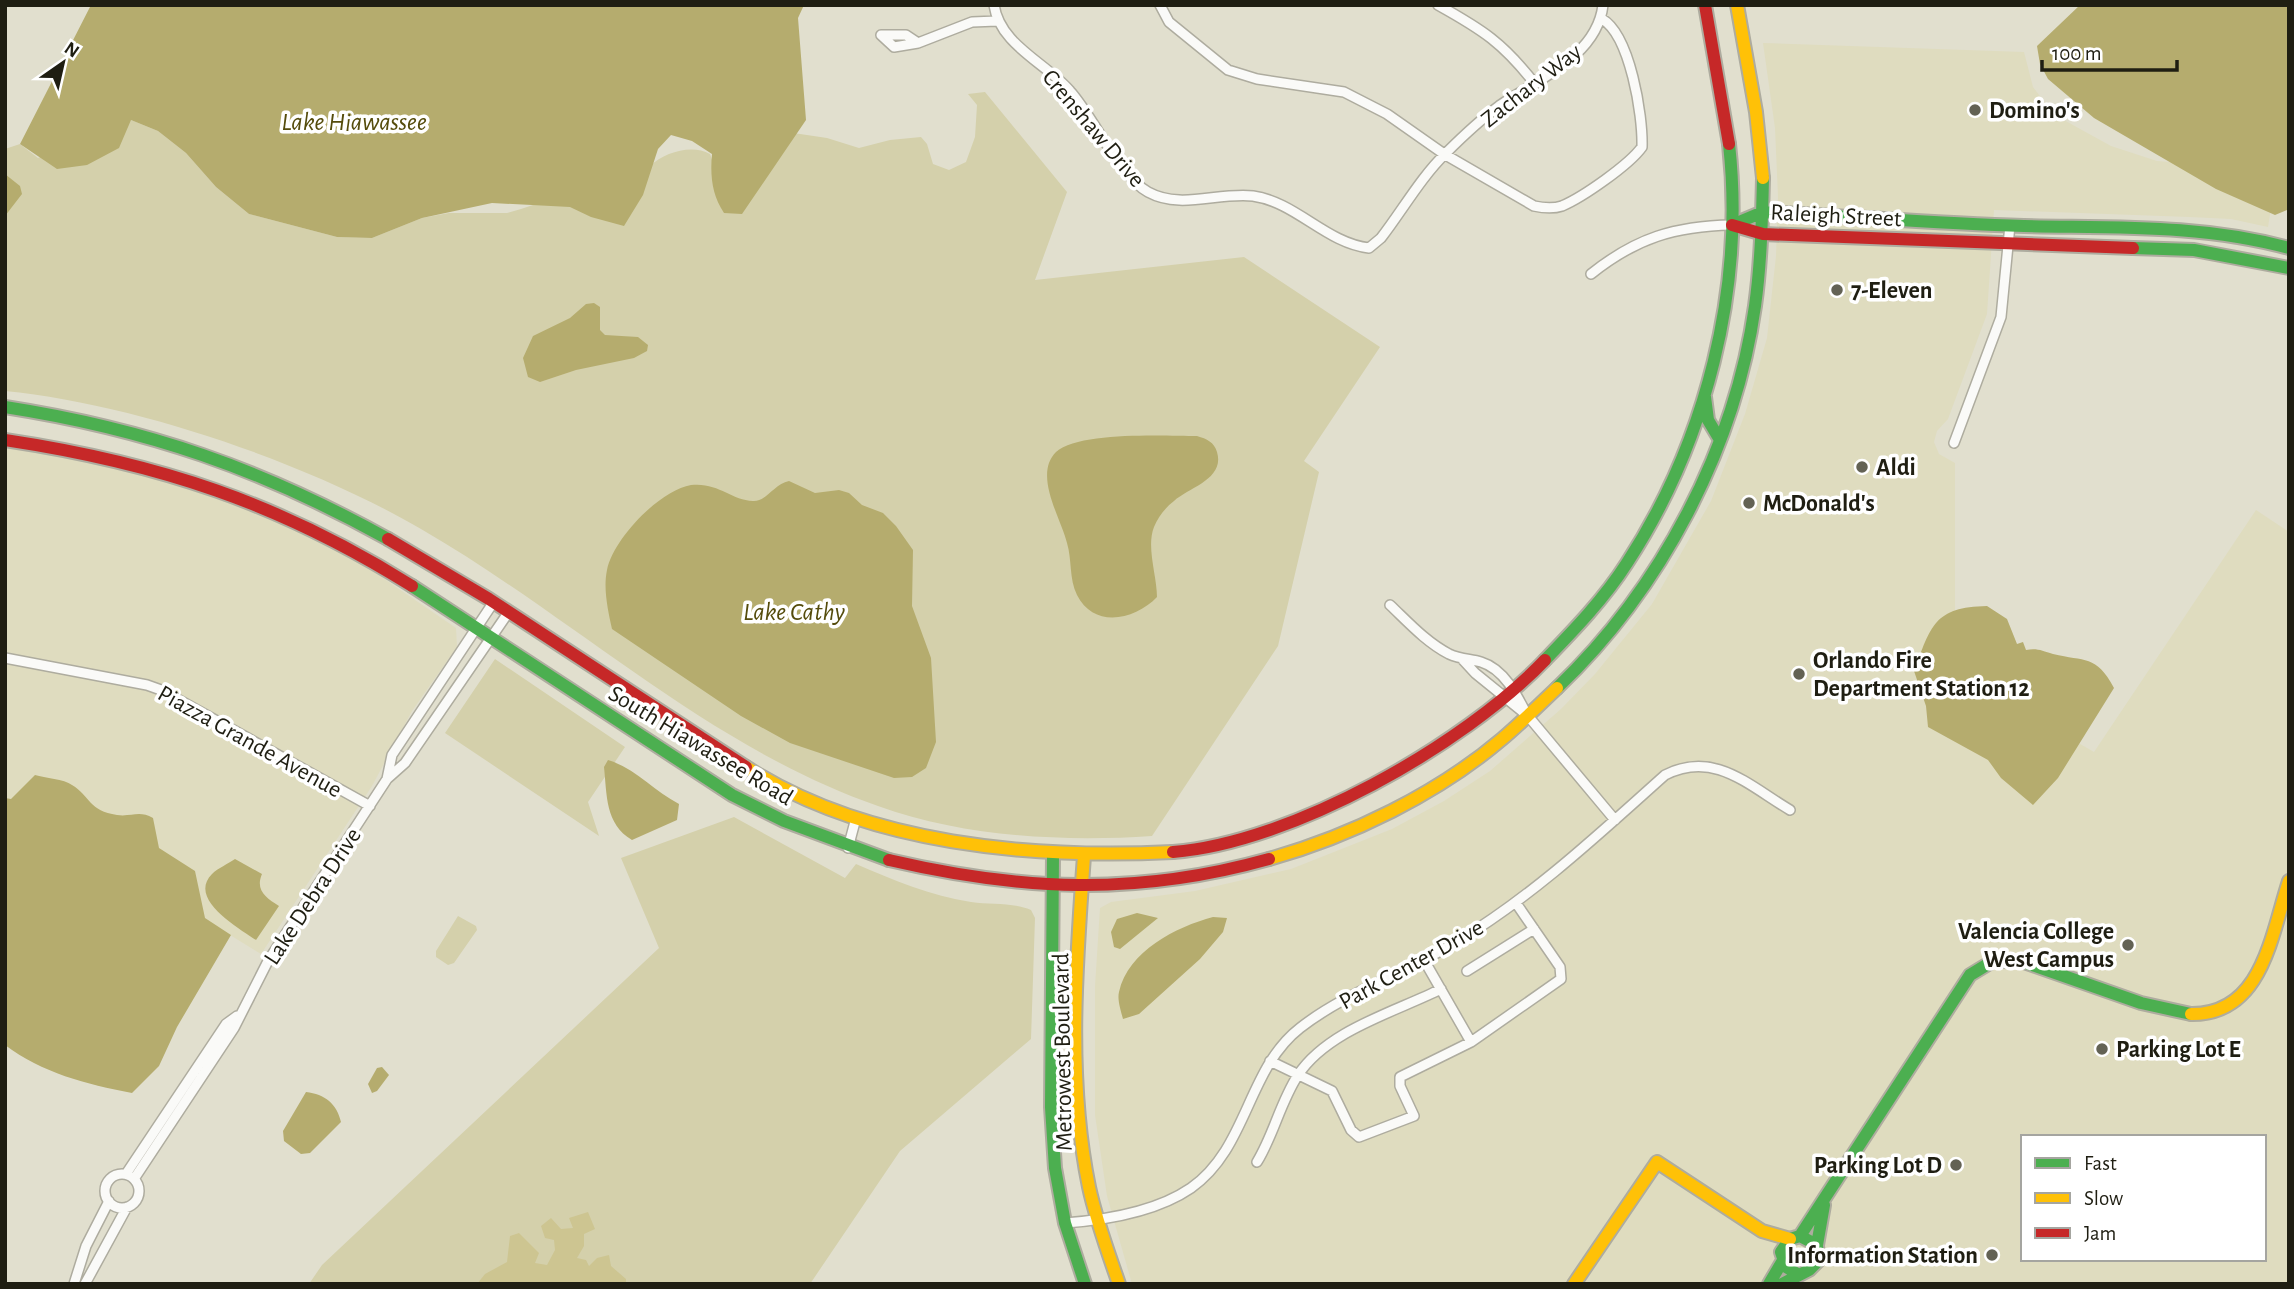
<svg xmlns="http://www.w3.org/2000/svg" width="2294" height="1289" font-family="'Alegreya Sans',sans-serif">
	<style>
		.built { fill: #dfdcbf; fill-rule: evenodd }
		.green { fill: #d4d0ab }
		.forest { fill: #cdc591 }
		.water { fill: #b5ac6e }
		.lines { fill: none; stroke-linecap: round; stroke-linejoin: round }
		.street-casing { stroke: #aeac9f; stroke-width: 12 }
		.fast-casing { stroke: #aeac9f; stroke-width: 16 }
		.slow-casing { stroke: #aeac9f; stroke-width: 16 }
		.jam-casing { stroke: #aeac9f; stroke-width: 16 }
		.street { stroke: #fafaf8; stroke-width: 9 }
		.fast { stroke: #4caf50; stroke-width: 12 }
		.slow { stroke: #ffc107; stroke-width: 12 }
		.jam { stroke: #c62828; stroke-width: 12 }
		.poi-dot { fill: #636254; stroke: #fff; stroke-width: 2.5 }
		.labels { text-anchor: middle; stroke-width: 7; stroke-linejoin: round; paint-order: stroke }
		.street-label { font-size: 24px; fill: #1f1e12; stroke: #fff }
		.poi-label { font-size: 24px; font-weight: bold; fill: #1f1e12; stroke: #fff; text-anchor: start }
		.water-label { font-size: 26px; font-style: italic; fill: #554c0c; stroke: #fff }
	</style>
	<rect width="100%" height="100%" fill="#e1dfce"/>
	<path class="built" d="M1763,43L2024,52L2033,87L2046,104L2062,119L2111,146L2157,161L2194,164L2279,158L2268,227L2231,219L2189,217L1994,210L1987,314L1948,419L1937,431L1934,442L1939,454L1955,463V672L2094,752L2256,510L2289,532V1284H1132L1107,1196L1095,1115V986L1100,908L1111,902L1195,891L1291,869L1392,829L1444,801L1490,771L1561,709L1595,674L1652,604L1711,501L1745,414L1767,338L1776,256L1778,197L1775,128ZM2023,1137H2264V1259H2023Z
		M5,444L148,473L228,501L307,534L364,565L456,628L457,647L412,711L372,786L261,954L230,935L5,854Z"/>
	<path class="green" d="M985,92L1067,192L1035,280L1244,257L1380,347L1304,461L1319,472L1278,646L1152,836C1062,842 964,837 878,806C708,747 575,618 421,529C308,463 136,404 5,391V149L20,144L38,158L131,120L158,131L186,153L216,187L249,214L337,237L372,238L422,218L449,213H507L521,209L650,166C665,152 692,144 710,154L714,165L780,131L827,138L859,148L890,140L921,137L927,144L933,164L949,170L966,162L975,137L977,105L968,94Z
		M495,659L625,747L588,802L599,836L445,733Z
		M734,817L845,878L856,864C893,880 931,896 971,902C991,905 1012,902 1031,910L1035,918L1031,1039L900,1151L810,1284H309L322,1265L659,948L621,858Z
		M458,916L476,926L477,930L454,963L448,965L436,957V951Z"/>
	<path class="forest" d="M588,1212L595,1229L584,1234V1246L577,1258L586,1260L589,1266L597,1258L609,1255L611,1266L626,1279V1284H477L485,1274L507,1262L510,1236L519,1233L539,1253L535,1263L547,1265L555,1250L554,1240L545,1238L541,1226L551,1218L561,1229L573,1228L569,1218Z"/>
	<path class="water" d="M91,5H804L798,18L806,120L742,214L724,213C712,195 710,176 712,154L692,141L671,135L658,149L643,195L624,226L591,217L570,207L492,203L422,218L372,238L337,237L249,214L216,187L186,153L158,131L131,120L119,148L87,165L57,169L20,144Z
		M2080,5H2289L2287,210L2275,215L2216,189L2094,118L2048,79L2040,64L2037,46Z
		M5,174L20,186L22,194L5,216Z
		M594,303L600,307V330L605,335L638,337L648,345L647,351L634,358L576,370L540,382L528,377L523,358L533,336L570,318L586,304Z
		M1197,436C1207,439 1214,442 1217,452C1225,479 1190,487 1174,501C1166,507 1158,517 1154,527C1146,547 1157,576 1157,597C1135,620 1094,629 1077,595C1069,579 1072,559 1067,543C1061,518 1033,475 1056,452C1079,431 1166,436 1197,436Z
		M789,481L815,493L839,490L849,493L862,505L883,513L896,526L913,550L912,606L931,658L936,742L926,768L912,777L894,778L790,743L741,716L612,629C608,610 603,589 607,570C613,539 660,490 691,485C718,482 731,500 753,501C766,502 774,484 789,481Z
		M1987,606L2007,619L2017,644L2023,642L2026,650C2038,648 2042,651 2053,654C2085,662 2096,654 2114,688L2058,778L2033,805L2001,778L1988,760L1928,727L1926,706L1914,671C1931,626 1934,607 1987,606Z
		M608,760C635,768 654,791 679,804L677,820L632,840C605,824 607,795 604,767Z
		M35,775C45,778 64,779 72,785C90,796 89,811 117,815C132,817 139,810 153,818L159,848L195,871L205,918L231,935L177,1027L159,1066L132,1093C86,1084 42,1073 5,1045V798L11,799Z
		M235,859L262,874C255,890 266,898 279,906L256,940C239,928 187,899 212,874C218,868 228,864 235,859Z
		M1137,913L1158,918L1120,949L1114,947L1111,932L1117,919Z
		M1213,917L1227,918L1223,932L1200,959L1139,1014L1123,1019C1121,1011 1117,1000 1119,992C1128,951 1176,927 1213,917Z
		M382,1067L389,1075L377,1091L372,1093L368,1084L377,1068Z
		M306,1092C325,1094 337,1104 341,1122L310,1153L301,1154L284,1141L283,1131Z"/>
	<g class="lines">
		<g class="street-casing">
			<path id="street" d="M994,5C1000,45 1045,62 1070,91C1093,116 1120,177 1148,192C1181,210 1217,192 1253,196C1296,202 1326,243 1369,248L1381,238C1402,211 1421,177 1446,153C1462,137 1480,120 1499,106C1536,80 1597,57 1603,5
				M1160,5L1169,22L1228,70L1257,79L1344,92L1387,114L1444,154L1534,206C1543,208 1553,209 1562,206C1583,197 1629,165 1642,147C1643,115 1630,35 1602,19
				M1438,5C1483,30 1503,43 1535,84
				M918,43L894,47L881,35H906L918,43L972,22L997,21
				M1591,274C1636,238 1675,226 1732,225
				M1954,443L2001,317L2010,225
				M1390,605C1408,622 1426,642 1449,654C1460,659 1470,659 1481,662C1504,669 1517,695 1527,715
				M5,658L147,685L161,690L370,806
				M1463,660L1475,673L1528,716L1615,820
				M387,779L392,755L493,603
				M848,848L856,818
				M1467,971L1534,929
				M1471,1042L1561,979L1560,967L1516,903
				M1270,1061L1332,1091L1351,1130L1359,1137L1414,1116L1400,1086V1077L1471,1042L1424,960
				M1257,1162C1274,1134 1280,1103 1298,1075C1328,1030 1395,1012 1441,989
				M126,1174L226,1024L237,1016
				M105 1191a17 17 0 1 1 34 0a17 17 0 1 1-34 0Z
				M134,1179L234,1028L268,961L387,779L405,763L508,613
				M1065,1223C1106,1220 1156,1212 1191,1188C1248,1148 1247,1069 1300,1028C1346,992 1408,972 1458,941C1534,895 1599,834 1665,775C1714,750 1748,785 1790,810
				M74,1284L86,1246L109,1201
				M85,1284L127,1207"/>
		</g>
		<g class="fast-casing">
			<path id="fast" d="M1732,225L1763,212C1850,216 1937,224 2024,226C2114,228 2201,224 2289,248
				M2133,248L2194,250L2289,268
				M1705,397L1708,420L1720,440
				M5,407C147,429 262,469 388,539
				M412,586L732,795L784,821L889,860
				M1545,660C1574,630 1604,599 1627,563C1706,442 1745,288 1729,144
				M1557,688C1661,589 1735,448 1755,306C1761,263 1762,221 1763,178
				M1053,855L1051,1107L1055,1168L1065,1223L1085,1284
				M1800,1236L1970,975L1993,961H2021L2141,1003L2191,1014
				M1817,1245L1824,1205
				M1769,1284L1782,1262
				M1782,1284L1809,1270L1818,1261L1817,1245L1800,1236L1790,1239L1781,1252L1786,1267L1799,1275"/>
		</g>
		<g class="slow-casing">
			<path id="slow" d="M1737,5L1756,112L1763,178
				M746,767C867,845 1033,859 1173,852
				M1084,856C1076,964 1067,1080 1089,1187C1096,1220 1108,1252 1119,1284
				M1269,859C1351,836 1437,794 1502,739C1521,723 1539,705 1557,688
				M2191,1014C2262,1015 2271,936 2289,881
				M1574,1284L1657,1162L1762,1231L1790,1239"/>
		</g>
		<g class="jam-casing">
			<path id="jam" d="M1705,5L1729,144
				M1732,225L1763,234L2133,248
				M5,440C158,463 280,503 412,586
				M388,539L489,599L746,767
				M1173,852C1291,843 1464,745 1545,660
				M889,860C1022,891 1137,896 1269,859"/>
		</g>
		<use href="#street" class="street"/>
		<use href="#fast" class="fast"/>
		<use href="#slow" class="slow"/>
		<use href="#jam" class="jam"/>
	</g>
	<g class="poi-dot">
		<circle cx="1975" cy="110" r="7"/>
		<circle cx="1837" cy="290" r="7"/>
		<circle cx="1862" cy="467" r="7"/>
		<circle cx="1749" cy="503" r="7"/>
		<circle cx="1799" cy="674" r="7"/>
		<circle cx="2128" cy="945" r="7"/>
		<circle cx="2102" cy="1049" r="7"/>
		<circle cx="1956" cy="1165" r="7"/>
		<circle cx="1992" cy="1255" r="7"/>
	</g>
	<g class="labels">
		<g class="street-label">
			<text transform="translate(1531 85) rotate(-38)" y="8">Zachary Way</text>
			<text transform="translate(1094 128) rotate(50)" y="8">Crenshaw Drive</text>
			<text transform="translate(1836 215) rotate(3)" y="8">Raleigh Street</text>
			<text transform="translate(250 741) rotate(29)" y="8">Piazza Grande Avenue</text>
			<text transform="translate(701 745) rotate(31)" y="8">South Hiawassee Road</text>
			<text transform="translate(312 896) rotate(-57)" y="8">Lake Debra Drive</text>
			<text transform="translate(1411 964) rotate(-29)" y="8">Park Center Drive</text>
			<text transform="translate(1062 1052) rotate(-91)" y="8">Metrowest Boulevard</text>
		</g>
		<g class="poi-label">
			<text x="1989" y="118">Domino's</text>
			<text x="1851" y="298">7-Eleven</text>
			<text x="1876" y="475">Aldi</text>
			<text x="1763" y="511">McDonald's</text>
			<text x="1813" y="668">Orlando Fire<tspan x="1813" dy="28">Department Station 12</tspan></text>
			<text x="2114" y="939" text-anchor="end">Valencia College<tspan x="2114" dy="28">West Campus</tspan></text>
			<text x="2116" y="1057">Parking Lot E</text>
			<text x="1942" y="1173" text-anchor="end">Parking Lot D</text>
			<text x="1978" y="1263" text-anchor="end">Information Station</text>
		</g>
		<g class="water-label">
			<text x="354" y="130">Lake Hiawassee</text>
			<text x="794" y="620">Lake Cathy</text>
		</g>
	</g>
	<rect width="2294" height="1289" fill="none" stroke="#1f1e12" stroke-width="14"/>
	<rect x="2021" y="1135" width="245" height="126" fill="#ffffff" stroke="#a5a5a0" stroke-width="2"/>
	<rect x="2035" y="1158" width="35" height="10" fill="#4caf50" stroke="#a5a5a0" stroke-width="2"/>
	<text x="2084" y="1170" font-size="21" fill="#1f1e12">Fast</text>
	<rect x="2035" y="1193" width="35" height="10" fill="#ffc107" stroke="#a5a5a0" stroke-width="2"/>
	<text x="2084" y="1205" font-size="21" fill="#1f1e12">Slow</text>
	<rect x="2035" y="1228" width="35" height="10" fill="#c62828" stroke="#a5a5a0" stroke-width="2"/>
	<text x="2084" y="1240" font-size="21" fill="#1f1e12">Jam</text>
	<g transform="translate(63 63) rotate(34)" stroke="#ffffff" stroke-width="5" paint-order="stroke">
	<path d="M0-5L12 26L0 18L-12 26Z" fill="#1f1e12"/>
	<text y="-10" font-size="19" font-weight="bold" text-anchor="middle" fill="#1f1e12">N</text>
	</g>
	<path d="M2042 60v10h135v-10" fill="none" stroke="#1f1e12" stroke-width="3.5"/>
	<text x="2052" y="60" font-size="21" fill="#1f1e12" stroke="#ffffff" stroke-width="5" paint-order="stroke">100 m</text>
</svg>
